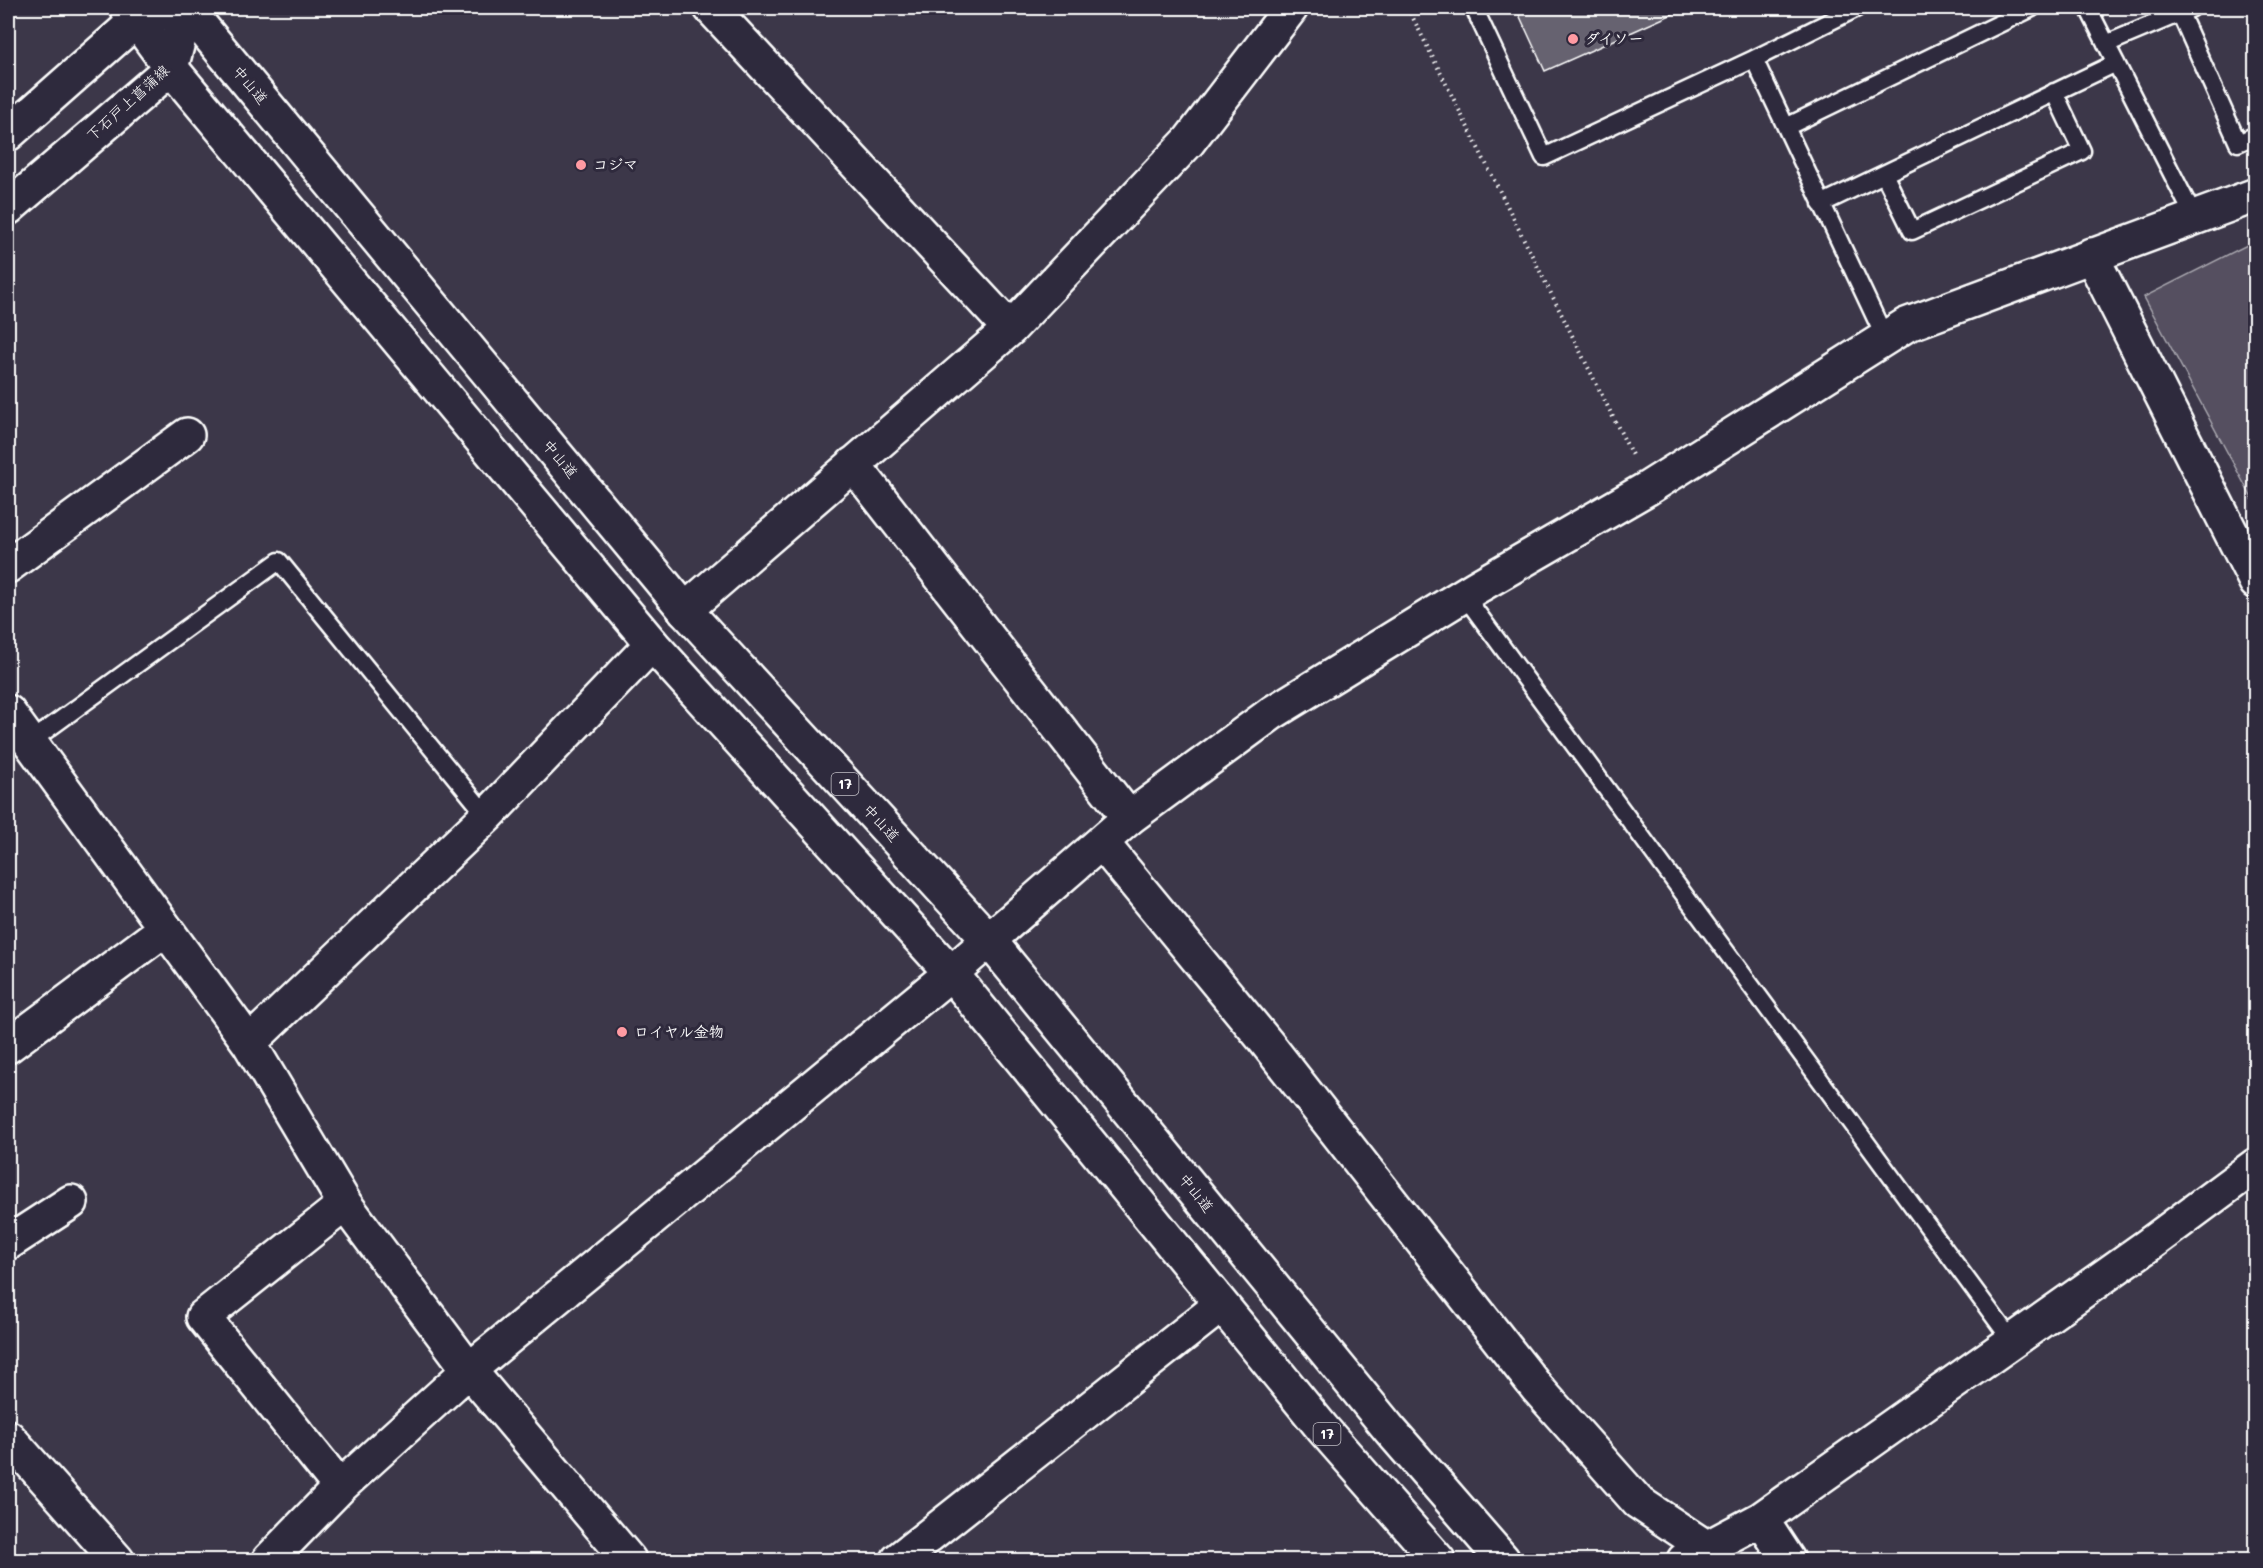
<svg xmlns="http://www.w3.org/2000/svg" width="2263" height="1568" font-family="Mali,'Klee One',sans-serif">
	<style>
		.green { fill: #555060; stroke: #aaa8b0; stroke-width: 1.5 }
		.building { fill: #666270; stroke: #fff; stroke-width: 1.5 }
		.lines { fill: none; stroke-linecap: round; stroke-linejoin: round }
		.service-casing { stroke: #fff; stroke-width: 21 }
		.minor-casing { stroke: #fff; stroke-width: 38 }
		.tertiary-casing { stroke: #fff; stroke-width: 38 }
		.secondary-casing { stroke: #fff; stroke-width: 38 }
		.trunk-casing { stroke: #fff; stroke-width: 38 }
		.path { stroke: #fff; stroke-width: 4; stroke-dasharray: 1.5 4.5; stroke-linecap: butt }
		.service { stroke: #2f2a3d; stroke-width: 16 }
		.minor { stroke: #2f2a3d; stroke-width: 33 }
		.tertiary { stroke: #2f2a3d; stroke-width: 33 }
		.secondary { stroke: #2f2a3d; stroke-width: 33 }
		.trunk { stroke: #2f2a3d; stroke-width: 33 }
		.poi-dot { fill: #ff9aa2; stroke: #2f2a3d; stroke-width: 2 }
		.labels { text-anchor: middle; stroke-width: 6; stroke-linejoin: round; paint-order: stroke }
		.shield { fill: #2f2a3d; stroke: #c1bfc5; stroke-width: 1.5 }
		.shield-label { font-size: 14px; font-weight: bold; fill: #fff }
		.poi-label { font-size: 15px; font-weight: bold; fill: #fff; stroke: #2f2a3d; text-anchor: start }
		.street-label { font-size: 15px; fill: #fff; stroke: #2f2a3d }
	</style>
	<rect width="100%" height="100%" fill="#3c3749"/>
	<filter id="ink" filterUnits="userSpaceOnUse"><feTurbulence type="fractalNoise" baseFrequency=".0167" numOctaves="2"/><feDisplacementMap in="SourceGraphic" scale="12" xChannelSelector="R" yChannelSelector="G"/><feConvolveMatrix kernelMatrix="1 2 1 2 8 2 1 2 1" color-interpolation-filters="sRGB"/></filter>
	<g filter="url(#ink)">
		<path class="green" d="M2255,241V504L2144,297Z"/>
		<path class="building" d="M1516,8H1686L1545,71Z"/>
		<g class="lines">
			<g class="service-casing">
				<path id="service" d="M1474,8L1544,157L1754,59L1885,338
					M2088,8L2194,217
					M2180,13L2238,143L2256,135
					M2106,44L2192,8
					M1754,59L1857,8
					M1786,127L2032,8
					M1884,174L1912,231L2082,151L2054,92
					M1821,204L2116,63
					M1464,595L2012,1341
					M30,742L279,561L487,816"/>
			</g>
			<g class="minor-casing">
				<path id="minor" d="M711,8L1010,329
					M2091,255L2256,582
					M853,464L1129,818
					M8,566L187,435
					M685,610L1010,329L1189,141L1291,8
					M8,712L249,1043L345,1204L469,1370L629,1560
					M1102,843L1266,1042L1537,1388L1638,1502L1707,1548
					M249,1043L487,816L652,644
					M8,1046L165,929
					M8,1243L71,1202
					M8,1437L117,1560
					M340,1487L203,1317L345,1204
					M1761,1519L2147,1246L2256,1165
					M269,1560L340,1487L469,1370L951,973
					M898,1560L1221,1305
					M1684,1560L1761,1519L1788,1560"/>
			</g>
			<g class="tertiary-casing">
				<path id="tertiary" d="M951,973L1129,818L1272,713L1475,588L1648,488L1906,325L2256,195"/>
			</g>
			<g class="secondary-casing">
				<path id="secondary" d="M8,134L137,20L187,8L171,68L8,208"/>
			</g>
			<g class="trunk-casing">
				<path id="trunk" d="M127,8L171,68L652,644L951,973L1323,1429L1438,1560
					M186,8L685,610L989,940L1390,1430L1503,1560"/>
			</g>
			<path class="path" d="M1408,8L1633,457"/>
			<use href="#service" class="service"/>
			<use href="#minor" class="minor"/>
			<use href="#tertiary" class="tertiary"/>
			<use href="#secondary" class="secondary"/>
			<use href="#trunk" class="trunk"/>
		</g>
	</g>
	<g class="poi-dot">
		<circle cx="1573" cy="39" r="6"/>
		<circle cx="581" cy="165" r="6"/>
		<circle cx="622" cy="1032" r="6"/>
	</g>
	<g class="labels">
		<g class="shield">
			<rect x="831.5" y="773" width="27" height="22" rx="4.5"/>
			<rect x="1313.5" y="1423" width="27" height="22" rx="4.5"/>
		</g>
		<g class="shield-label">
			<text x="845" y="789">17</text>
			<text x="1327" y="1439">17</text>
		</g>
		<g class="poi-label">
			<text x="1585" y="44">ダイソー</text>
			<text x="593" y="170">コジマ</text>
			<text x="634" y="1037">ロイヤル金物</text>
		</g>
		<g class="street-label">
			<text transform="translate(250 85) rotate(50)" y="5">中山道</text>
			<text transform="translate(128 103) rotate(-42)" y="5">下石戸上菖蒲線</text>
			<text transform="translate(560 459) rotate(50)" y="5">中山道</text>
			<text transform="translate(881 823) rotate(47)" y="5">中山道</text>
			<text transform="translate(1196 1193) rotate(51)" y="5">中山道</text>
		</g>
	</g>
	<rect width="2263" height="1568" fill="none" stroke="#2f2a3d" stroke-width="30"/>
	<rect x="15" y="15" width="2233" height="1538" fill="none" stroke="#fff" stroke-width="2" filter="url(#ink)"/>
</svg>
